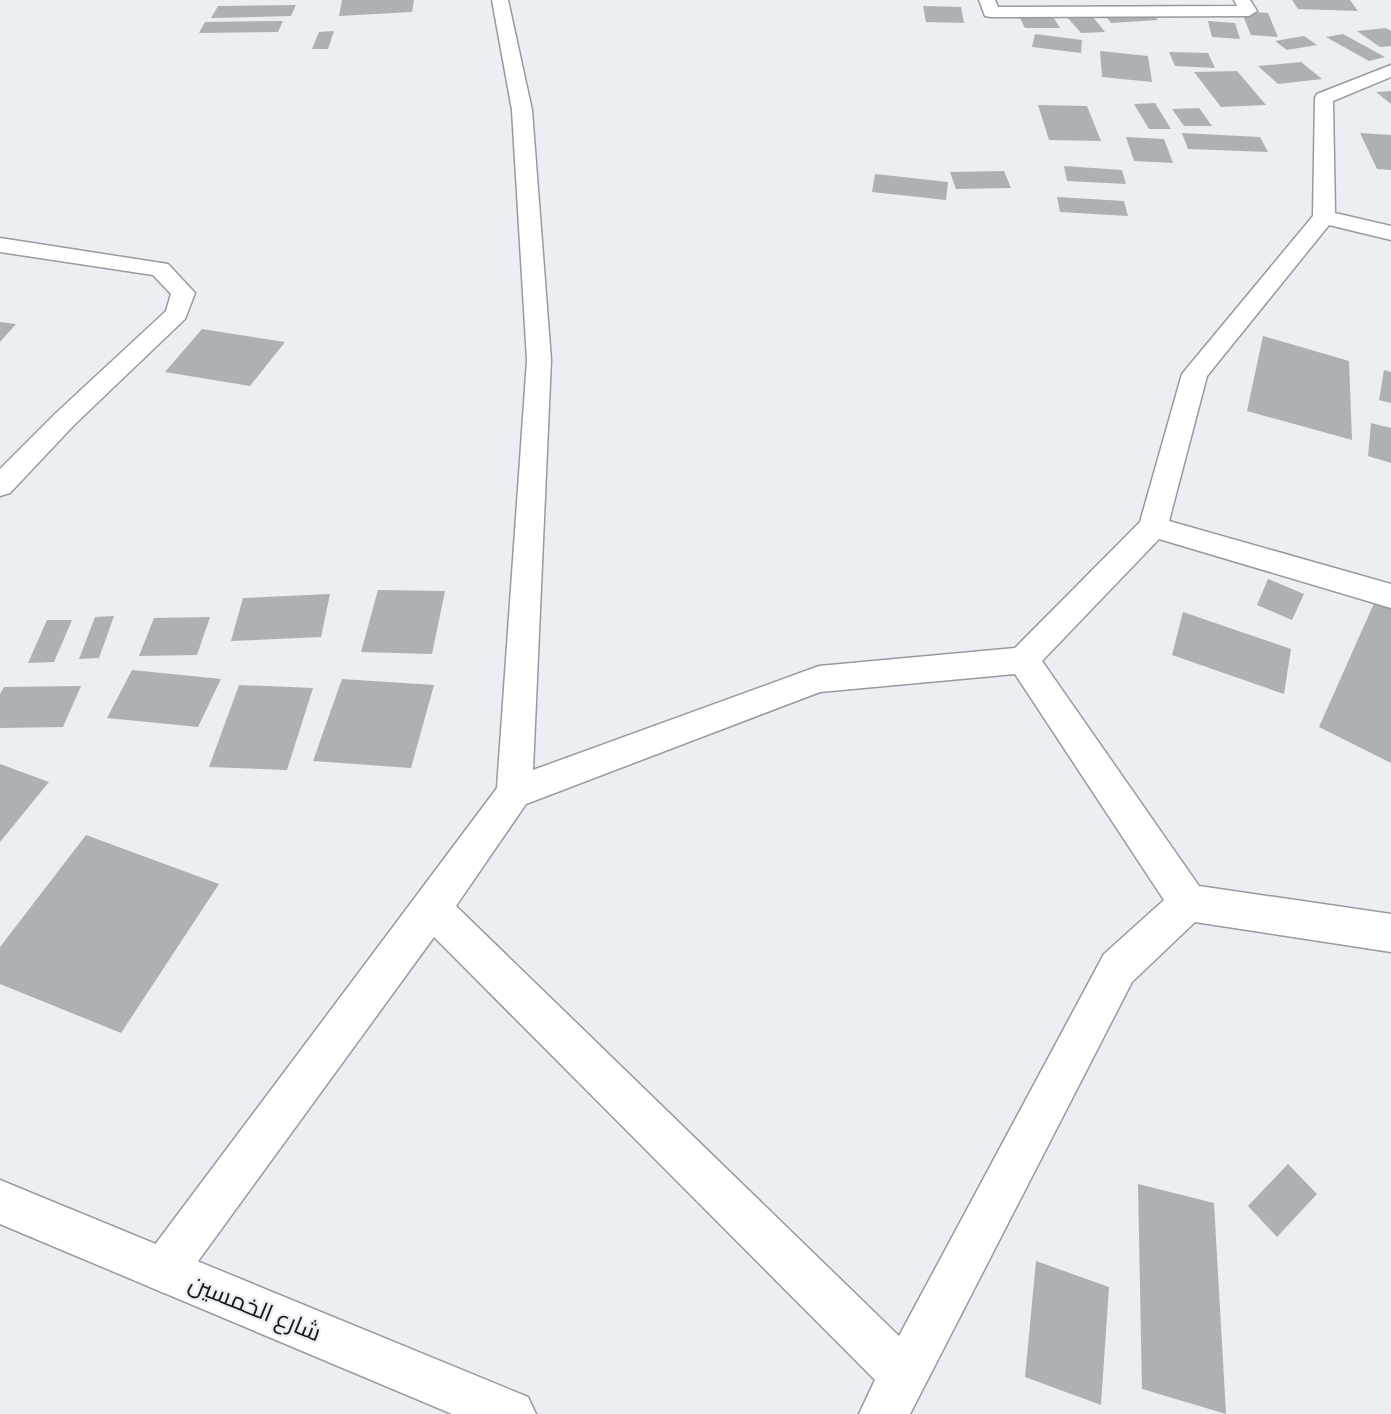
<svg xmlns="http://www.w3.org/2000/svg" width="1391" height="1414" font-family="'IBM Plex Serif',Cairo,serif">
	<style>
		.building { fill: #adb0b4 }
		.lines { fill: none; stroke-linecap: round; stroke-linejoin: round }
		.minor-casing { stroke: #979a9e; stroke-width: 3 }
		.major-casing { stroke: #979a9e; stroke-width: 3 }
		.minor { fill: #fff; fill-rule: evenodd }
		.major { fill: #fff; fill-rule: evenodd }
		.labels { text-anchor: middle; stroke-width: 4.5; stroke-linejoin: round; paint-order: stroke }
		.near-street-label { font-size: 24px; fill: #151718; stroke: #ebeef2 }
	</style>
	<rect width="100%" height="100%" fill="#ebeef2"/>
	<path class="building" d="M342,0H414L412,12L339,16Z
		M1292,0H1350L1358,11L1298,9Z
		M296,5L291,16L211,18L218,6Z
		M923,6L961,7L964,23L926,22Z
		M1148,11L1158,20L1111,23L1103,13Z
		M1241,11L1268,13L1278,37L1251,35Z
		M1052,15L1060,28H1025L1019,16Z
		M1092,16L1105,32L1081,33L1067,17Z
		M283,21L278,32L199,33L205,22Z
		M1208,21L1235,23L1240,39L1212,37Z
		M1386,28L1391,31V46L1380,47L1357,31Z
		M334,31L328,49H312L319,32Z
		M1035,34L1082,40L1081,53L1032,47Z
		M1343,34L1385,57L1369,61L1326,37Z
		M1304,36L1317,45L1287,50L1275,41Z
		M1100,51L1148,56L1152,82L1102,77Z
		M1169,52L1208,53L1215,68L1175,66Z
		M1301,62L1322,79L1278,84L1258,66Z
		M1237,71L1266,105L1221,107L1194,72Z
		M1391,91V104L1376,92Z
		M1155,103L1171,129H1149L1134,104Z
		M1038,105L1087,106L1101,141L1049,140Z
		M1199,108L1212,126H1184L1172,109Z
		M1182,133L1260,137L1268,152L1188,149Z
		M1360,133L1391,135V170L1377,169Z
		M1126,137L1164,139L1173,163L1134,161Z
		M1064,166L1122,170L1126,184L1067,181Z
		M1004,171L1011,188L956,189L950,172Z
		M875,174L948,182L946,200L872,192Z
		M1057,197L1124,201L1128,216L1060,212Z
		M0,322L16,324L0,342Z
		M202,329L285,342L250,386L165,372Z
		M1263,336L1349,361L1352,440L1247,411Z
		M1384,370L1391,372V403L1379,400Z
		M1371,423L1391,428V463L1368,456Z
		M1268,579L1304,594L1292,620L1257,605Z
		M378,590L445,591L432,654L361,652Z
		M330,594L321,637L231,641L243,598Z
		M1375,601L1391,608V763L1319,727Z
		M1183,612L1291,649L1284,694L1172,655Z
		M114,616L99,658L79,659L95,617Z
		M210,617L197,655L139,656L154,618Z
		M47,620H72L54,662L28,663Z
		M132,670L221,679L198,727L107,718Z
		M342,679L434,685L411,768L313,761Z
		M239,685L313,688L287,770L209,767Z
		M81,686L63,727L0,728V694L4,687Z
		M0,764L49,782L0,842Z
		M86,835L219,884L121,1033L0,984V947Z
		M1288,1164L1317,1194L1277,1237L1248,1206Z
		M1138,1184L1214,1203L1226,1414L1142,1389Z
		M1036,1261L1109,1287L1101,1405L1025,1377Z"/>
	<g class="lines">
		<g class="minor-casing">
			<path id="minor" d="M492,0H508L532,110L551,360L533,770L819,666L1015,648L1140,522L1182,374L1313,216L1315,98L1317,94L1391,65V77L1333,101L1335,213L1391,226V240L1329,225L1207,376L1169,521L1391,584V608L1159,539L1042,661L1199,886L1391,914V952L1195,922L1132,982L910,1414H859L875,1380L434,937L180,1286L164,1293L148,1286L141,1270L148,1254L497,788L527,360L512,110ZM1015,674L1164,900L1104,954L899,1336L456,906L526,804L820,692Z
				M979,0H995L998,7L1237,6L1234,0H1250L1257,11L1249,16L991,17L985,16Z
				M0,238L168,264L195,293L185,319L74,425L10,493L0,496V469L56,413L166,311L171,294L153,275L0,252Z"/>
		</g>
		<g class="major-casing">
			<path id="major" d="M0,1180L528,1397L536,1414H452L0,1224Z"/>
		</g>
		<use href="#minor" class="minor"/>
		<use href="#major" class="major"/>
	</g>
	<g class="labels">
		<g class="near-street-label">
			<text transform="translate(255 1308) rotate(22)" y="8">شارع الخمسين</text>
		</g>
	</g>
</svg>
